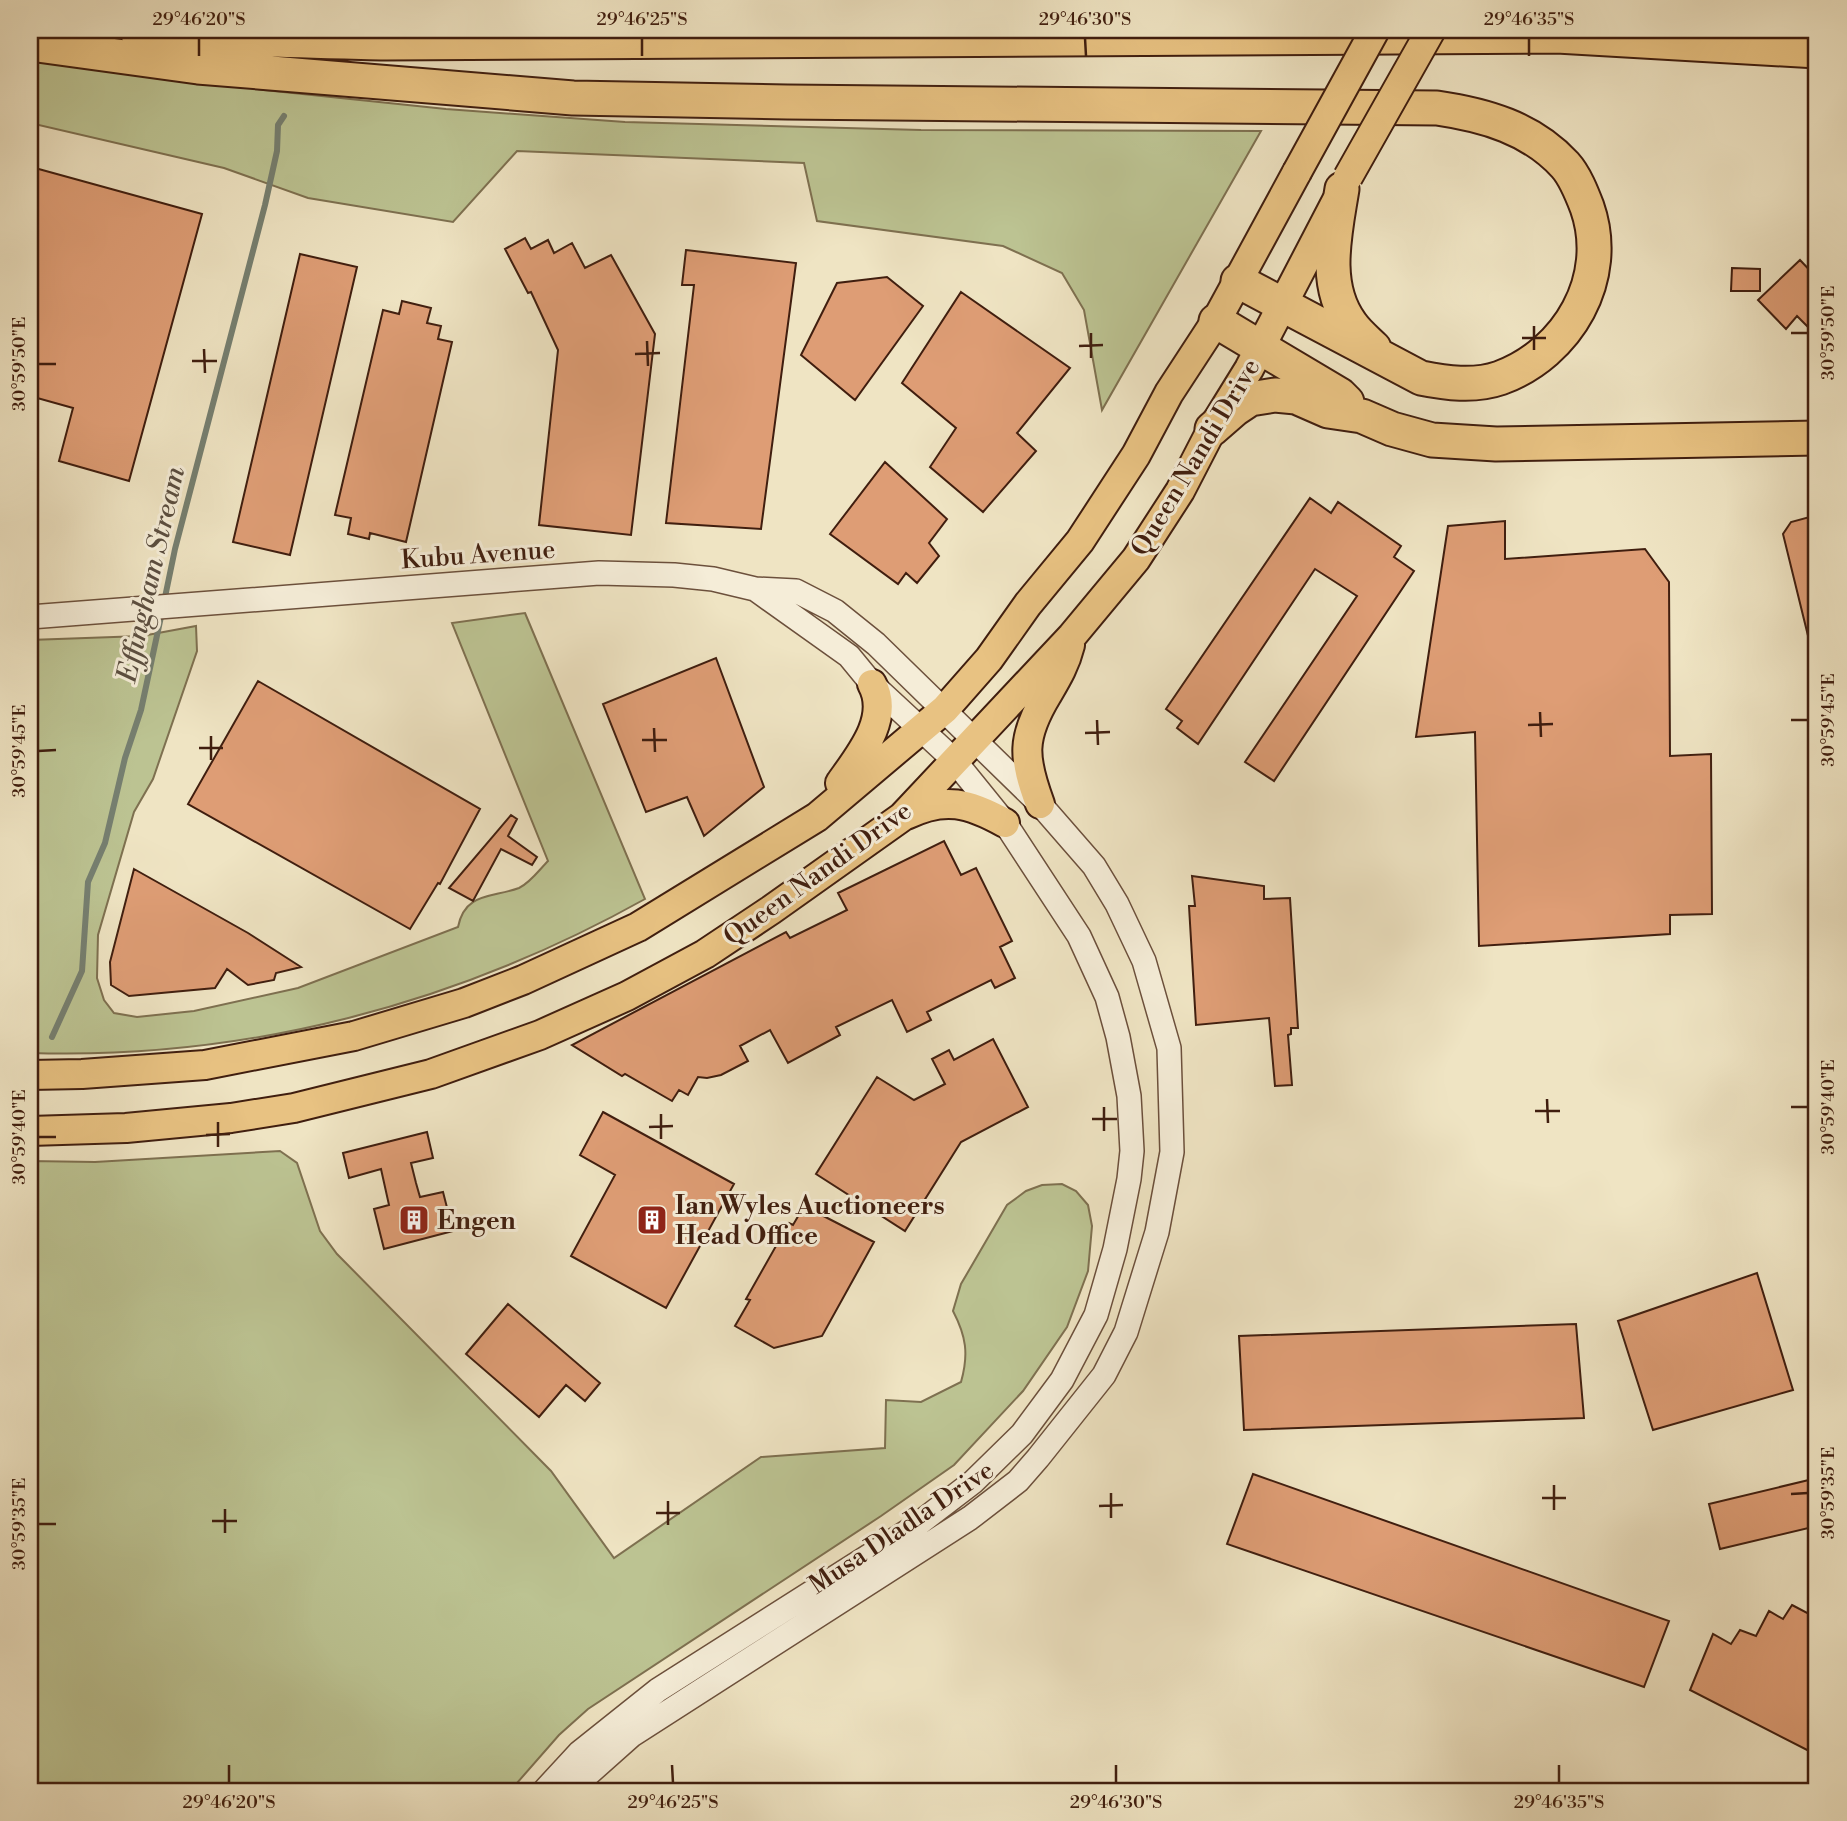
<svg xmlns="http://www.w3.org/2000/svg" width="1847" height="1821" font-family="'Libre Bodoni',serif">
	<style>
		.green { fill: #bcc392; stroke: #7e7050; stroke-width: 2 }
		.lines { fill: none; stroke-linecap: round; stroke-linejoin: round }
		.stream { stroke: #767f70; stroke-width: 6 }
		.building { fill: #de9d75; stroke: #401e0f; stroke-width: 2 }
		.minor-casing { stroke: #6c503c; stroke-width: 26 }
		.major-casing { stroke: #401e0f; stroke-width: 32 }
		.highway-casing { stroke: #401e0f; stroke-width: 37 }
		.minor { stroke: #f5edd8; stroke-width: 23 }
		.major { stroke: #e8c282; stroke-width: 28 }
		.highway { stroke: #e8c282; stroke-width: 33 }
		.major-bridge-casing { stroke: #401e0f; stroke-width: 32; stroke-linecap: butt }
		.major-bridge { stroke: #e8c282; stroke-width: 28 }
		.ticks { fill: none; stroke: #401e0f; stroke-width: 2.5 }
		.labels { text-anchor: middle; stroke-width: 6; stroke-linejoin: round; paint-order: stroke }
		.street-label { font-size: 26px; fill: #401e0f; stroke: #f5edd8 }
		.poi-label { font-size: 26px; font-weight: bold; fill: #401e0f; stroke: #f5edd8; text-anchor: start }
		.water-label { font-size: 28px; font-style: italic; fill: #5b4e40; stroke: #f5edd8 }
		.neatline { fill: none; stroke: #401e0f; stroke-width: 2.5 }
		.ticks-label { font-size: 18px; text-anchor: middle; fill: #401e0f }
	</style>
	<rect width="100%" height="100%" fill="#efe4c3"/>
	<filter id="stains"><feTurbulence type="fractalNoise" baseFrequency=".00286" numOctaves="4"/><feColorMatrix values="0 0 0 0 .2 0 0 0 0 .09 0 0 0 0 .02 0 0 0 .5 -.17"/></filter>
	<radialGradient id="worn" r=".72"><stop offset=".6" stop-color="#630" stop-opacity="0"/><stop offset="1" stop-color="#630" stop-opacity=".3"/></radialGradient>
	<path class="green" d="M30,54L264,90L446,109L625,122L921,130L1261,131L1102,410L1084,310L1062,273L1003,246L817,221L804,163L517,151L453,222L308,198L224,168L30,123Z
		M525,613L645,899C457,1004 247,1060 30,1053V640L142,636L196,626L197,651L153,779L134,812L98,935L97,978L104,1000L114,1013L137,1017L194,1011L298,988L458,927C465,892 492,898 519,888C530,883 540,869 548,861L452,623Z
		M280,1151L297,1163L320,1231L337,1254L551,1471L614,1558L761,1457L885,1448L886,1400L921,1402L961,1382C969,1354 966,1336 953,1311L961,1284L1007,1205L1026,1191L1042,1185L1062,1184L1076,1191L1088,1205L1092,1226L1088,1271L1067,1327L1023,1391L954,1465L881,1516L588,1709L559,1735L510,1791H30V1161L95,1162Z"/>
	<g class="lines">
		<path class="stream" d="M164,602L175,549L265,205L277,151L278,125L284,116
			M52,1037L82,971L88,882L105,843L125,758L141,710L162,612"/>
	</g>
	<path class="building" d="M35,168L202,214L129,481L59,461L73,408L30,396V188Z
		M525,238L531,249L548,240L554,253L572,243L585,268L611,255L655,334L631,535L539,525L558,350L531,292L528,293L505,249Z
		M686,250L796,263L761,529L666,523L694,285H682Z
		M300,254L357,267L290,555L233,542Z
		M1800,260L1817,278V336L1797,316L1786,329L1758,300Z
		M1732,268L1760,269V291H1731Z
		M887,277L923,306L855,400L801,355L837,283Z
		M961,292L1070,368L1017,433L1036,451L983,512L930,467L956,428L902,383Z
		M402,301L431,308L427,323L441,326L438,339L452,342L406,542L370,533L369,539L348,534L351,518L335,515L383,310L399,314Z
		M885,462L947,519L929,543L939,556L917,583L906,573L898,584L830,534Z
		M1310,498L1331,513L1338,502L1401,546L1394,557L1414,571L1274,781L1245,762L1357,596L1315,569L1198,744L1177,728L1182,721L1166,709Z
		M1817,515V651L1812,652L1783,534L1791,522Z
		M1505,521V559L1645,549L1669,582L1670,756L1711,754L1712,914L1670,915V934L1479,946L1475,732L1416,737L1448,526Z
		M716,658L764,787L704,836L687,797L646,812L603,704Z
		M258,681L480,809L440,884L438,883L410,929L188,804Z
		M511,815L517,819L508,836L537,857L532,865L501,849L473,901L449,888Z
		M944,841L961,875L976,868L1012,941L1000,947L1015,978L995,988L991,980L927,1012L931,1020L907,1032L892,1000L836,1027L840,1035L788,1063L770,1030L740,1046L748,1061L721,1075L707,1078L698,1077L688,1095L679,1090L672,1101L625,1074L622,1076L572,1045L786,932L790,938L847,910L838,893Z
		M134,869L248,933L301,967L276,973L274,980L248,985L227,969L215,988L129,996L111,985L110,962Z
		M1192,876L1264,886V899L1290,898L1298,1028H1291V1034L1288,1035L1292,1085L1275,1086L1269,1018L1196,1025L1189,906H1195Z
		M993,1039L1028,1107L961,1142L905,1231L816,1174L877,1077L914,1100L945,1084L932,1059L949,1050L954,1060Z
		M603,1112L734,1184L666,1308L571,1256L615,1175L580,1155Z
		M427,1132L433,1158L411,1163L416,1183L420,1197L443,1192L453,1231L384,1249L374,1209L389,1205L381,1169L349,1178L343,1153Z
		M804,1206L874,1242L822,1336L774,1348L735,1326L750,1300L746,1299L789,1223L793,1225Z
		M1757,1273L1793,1390L1653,1430L1618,1321Z
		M508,1304L600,1383L585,1401L566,1385L539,1417L466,1354Z
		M1576,1324L1584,1418L1244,1430L1239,1336Z
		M1253,1474L1669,1621L1644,1687L1227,1544Z
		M1817,1478V1526L1720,1549L1709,1504Z
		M1792,1605L1817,1618V1755L1690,1690L1713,1634L1731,1644L1740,1630L1756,1636L1769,1611L1783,1619Z"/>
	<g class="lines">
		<g class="minor-casing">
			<path id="minor" d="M30,617L599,573L674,575L713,579L755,589L796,591L835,611L876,644L1040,804L1094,866L1117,904L1144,961L1169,1048L1172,1152L1157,1232L1126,1332L1104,1375L1038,1458L1018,1481L970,1518L632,1735L569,1791
				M544,1791L579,1753L658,1690L913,1528L973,1482L1022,1434L1062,1380L1096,1315L1115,1249L1129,1179L1132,1151L1129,1096L1118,1037L1107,997L1079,936L1005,823L954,760L872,684L849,656L755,589"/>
		</g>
		<g class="major-casing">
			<path id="major" d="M840,783C859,756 891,718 872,684
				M1040,804C1023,758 1021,738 1047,695C1057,678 1065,665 1070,645
				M906,815C945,796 969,803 1005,823
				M30,1075L82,1074L205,1065L354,1036L464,1003L523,980L638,927L817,817L945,709L989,659L1028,604L1080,541L1136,455L1169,393L1216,321L1297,172
				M30,1131L126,1128L231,1118L294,1108L431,1074L540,1035L627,996L705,954L771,910L902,817L1072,636L1136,559L1180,491L1212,429L1249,369L1336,202"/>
		</g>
		<g class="highway-casing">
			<path id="highway" d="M136,30C219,40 302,41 386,43L1557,36L1817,51
				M30,44L198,67L573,98L787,102L1437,108C1485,115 1531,128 1565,165C1575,176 1582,194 1587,207C1612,278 1568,353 1500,378C1474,387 1446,383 1421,378L1238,281
				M1342,189C1335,233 1322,285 1351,324C1357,333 1367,341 1374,348
				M1216,321L1340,395L1347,402
				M1212,429L1235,409L1250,399L1275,395L1296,397L1328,411L1362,416L1392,429L1432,440L1496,444L1817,438"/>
		</g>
		<use href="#minor" class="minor"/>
		<use href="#major" class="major"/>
		<use href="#highway" class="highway"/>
		<g class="major-bridge-casing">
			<path id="major-bridge" d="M1297,172L1375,30
				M1348,177L1431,30"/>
		</g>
		<use href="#major-bridge" class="major-bridge"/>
	</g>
	<path class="ticks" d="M199,38V56M642,38V56M1085,38L1086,56M1529,38V56M1534,326V350M1091,333V358M1791,333H1808M1522,338H1546M647,341L648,366M1079,346L1103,345M204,349L205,373M635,354L660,353M192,361H217M38,364H56M1540,712L1541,737M1097,720L1098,745M1791,720H1808M1528,725L1553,724M654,728L655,752M1085,733L1110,732M211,736V760M642,740H667M199,748H223M38,751L56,750M1547,1099L1548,1123M1104,1107V1131M1791,1107H1808M1535,1111H1560M661,1114V1139M1092,1119H1117M218,1122V1147M649,1127L673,1126M206,1135L230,1134M38,1137H56M1554,1485V1510M1111,1493V1518M1791,1494L1808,1493M1542,1498H1566M668,1501V1525M1099,1506L1123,1505M225,1509V1533M656,1513H680M212,1521H237M38,1524H56M229,1765V1783M672,1765L673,1783M1116,1765V1783M1559,1765V1783"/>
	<defs>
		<g id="building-square" transform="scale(1.575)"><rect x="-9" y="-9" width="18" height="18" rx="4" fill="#8f2418" stroke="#f5edd8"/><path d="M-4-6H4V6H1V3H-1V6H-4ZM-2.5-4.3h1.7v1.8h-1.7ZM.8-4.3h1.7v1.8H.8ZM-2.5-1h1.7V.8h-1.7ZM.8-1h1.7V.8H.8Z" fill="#fff"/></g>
	</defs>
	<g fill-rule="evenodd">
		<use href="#building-square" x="414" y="1220"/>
		<use href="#building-square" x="652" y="1220"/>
	</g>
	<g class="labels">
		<g class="street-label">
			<text transform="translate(1195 457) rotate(-59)" y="9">Queen Nandi Drive</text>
			<text transform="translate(478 554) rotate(-4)" y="9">Kubu Avenue</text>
			<text transform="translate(817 873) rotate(-36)" y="9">Queen Nandi Drive</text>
			<text transform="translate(901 1527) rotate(-34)" y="9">Musa Dladla Drive</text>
		</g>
		<g class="poi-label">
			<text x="675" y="1214">Ian Wyles Auctioneers<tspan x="675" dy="30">Head Office</tspan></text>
			<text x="437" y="1229">Engen</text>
		</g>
		<g class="water-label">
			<text transform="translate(150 574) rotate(-77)" y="10">Effingham Stream</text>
		</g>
	</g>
	<rect width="1847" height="1821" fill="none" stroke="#efe4c3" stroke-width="77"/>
	<rect x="38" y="38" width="1770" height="1745" class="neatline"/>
	<g class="ticks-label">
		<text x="199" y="25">29°46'20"S</text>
		<text x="642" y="25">29°46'25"S</text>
		<text x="1085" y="25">29°46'30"S</text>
		<text x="1529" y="25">29°46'35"S</text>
		<text transform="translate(1828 333) rotate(-90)" y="6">30°59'50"E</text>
		<text transform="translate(19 364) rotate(-90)" y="6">30°59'50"E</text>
		<text transform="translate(1828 720) rotate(-90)" y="6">30°59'45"E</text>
		<text transform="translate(19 751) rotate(-90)" y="6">30°59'45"E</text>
		<text transform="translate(1828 1107) rotate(-90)" y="6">30°59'40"E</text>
		<text transform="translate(19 1137) rotate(-90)" y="6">30°59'40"E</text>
		<text transform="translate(1828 1493) rotate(-90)" y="6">30°59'35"E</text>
		<text transform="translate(19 1524) rotate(-90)" y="6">30°59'35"E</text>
		<text x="229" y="1808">29°46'20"S</text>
		<text x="673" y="1808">29°46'25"S</text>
		<text x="1116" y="1808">29°46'30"S</text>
		<text x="1559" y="1808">29°46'35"S</text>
	</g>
	<rect width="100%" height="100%" filter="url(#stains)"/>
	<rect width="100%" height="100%" fill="url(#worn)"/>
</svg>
